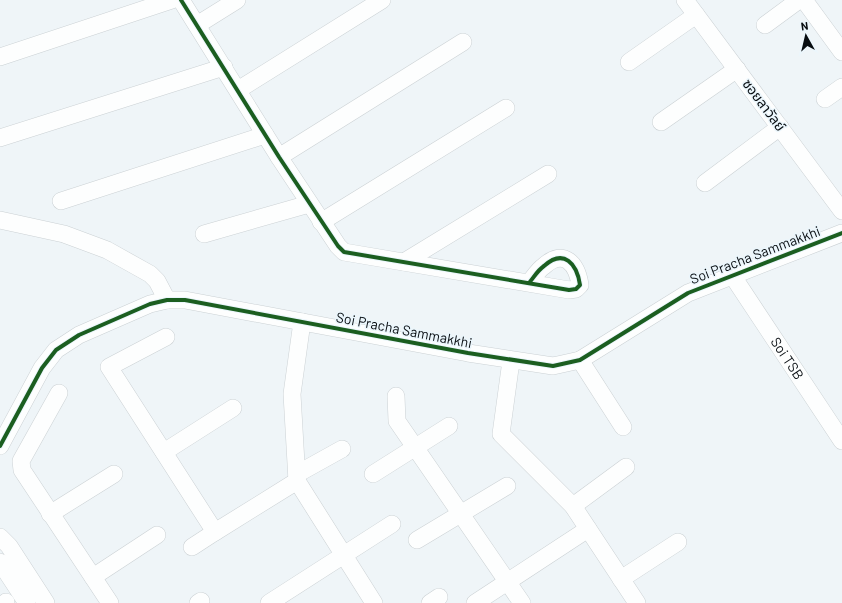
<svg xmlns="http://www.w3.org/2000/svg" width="842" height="603" font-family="Barlow,'Noto Sans Thai',sans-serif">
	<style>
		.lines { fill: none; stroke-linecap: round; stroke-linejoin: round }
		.minor-casing { stroke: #cbd1d4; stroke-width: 18 }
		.minor { stroke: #fdfefe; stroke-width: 17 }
		.cycleway-casing { stroke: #ebf6fc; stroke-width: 6 }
		.cycleway { stroke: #1b5e20; stroke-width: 4 }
		.labels { text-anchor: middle; stroke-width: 3; stroke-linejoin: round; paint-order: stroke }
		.street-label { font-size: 14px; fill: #070c10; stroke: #ebf6fc }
	</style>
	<rect width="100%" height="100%" fill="#eff5f8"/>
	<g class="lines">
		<g class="minor-casing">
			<g id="minor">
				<path d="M181,0L279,157L338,246L344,252L569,290L576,289L580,285C577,264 564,248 544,266C538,270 534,277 529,283"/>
				<path d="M685,0L842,211"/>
				<path d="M804,0L842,52"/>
				<path d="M197,25L237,0"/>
				<path d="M765,25L799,0"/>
				<path d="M0,57L172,0"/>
				<path d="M629,62L696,15"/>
				<path d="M238,90L382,0"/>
				<path d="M825,99L842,87"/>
				<path d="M661,122L737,69"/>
				<path d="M0,138L224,67"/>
				<path d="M279,157L463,42"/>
				<path d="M705,183L780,127"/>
				<path d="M61,201L265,135"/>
				<path d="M0,220L64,234L107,250L150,274L157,281L167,300"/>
				<path d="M321,222L506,108"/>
				<path d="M204,234L309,204"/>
				<path d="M404,262L548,174"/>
				<path id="s1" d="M732,275L842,441"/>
				<path d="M302,322L292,394L297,481L374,603"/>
				<path d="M166,337L109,367L215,532L297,481"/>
				<path d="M580,360L623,427"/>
				<path d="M511,361L501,434L573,506L637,603"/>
				<path d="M59,393L21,461L22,470L110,603"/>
				<path d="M396,396L397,421L522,603"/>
				<path d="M0,446L42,368L56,350L79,335L150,304L167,300H185L468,353L553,366L580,360L688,293L842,233"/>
				<path d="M164,452L233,408"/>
				<path d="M297,474L342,449"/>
				<path d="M373,474L449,426"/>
				<path d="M573,506L626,467"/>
				<path d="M50,514L114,474"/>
				<path d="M0,537L9,546L46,603"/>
				<path d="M417,540L507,486"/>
				<path d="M192,547L215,532"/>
				<path d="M0,562L27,603"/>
				<path d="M93,577L157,535"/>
				<path d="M621,579L678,542"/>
				<path d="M5,603L6,602"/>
				<path d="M198,603L201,601"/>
				<path d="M269,603L392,524"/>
				<path d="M430,603L439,597"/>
				<path d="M475,603L588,529"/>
			</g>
		</g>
		<use href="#minor" class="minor"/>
		<g class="cycleway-casing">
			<path id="cycleway" d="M181,0L279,157L338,246L344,252L569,290L576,289L580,285C577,264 564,248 544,266C538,270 534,277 529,283
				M0,446L42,368L56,350L79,335L150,304L167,300H185L468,353L553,366L580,360L688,293L842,233"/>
		</g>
		<use href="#cycleway" class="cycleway"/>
	</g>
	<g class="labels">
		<g class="street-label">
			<text transform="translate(764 105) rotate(53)" y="5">ซอยลาวัลย์</text>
			<text transform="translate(755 255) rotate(-21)" y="5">Soi Pracha Sammakkhi</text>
			<text transform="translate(404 330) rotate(11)" y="5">Soi Pracha Sammakkhi</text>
			<text dy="5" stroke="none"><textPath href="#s1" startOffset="100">Soi TSB</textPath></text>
		</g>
	</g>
	<g transform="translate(806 36) rotate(352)" stroke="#ebf6fc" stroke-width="3" paint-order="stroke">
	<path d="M0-3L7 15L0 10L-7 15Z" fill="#070c10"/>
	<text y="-6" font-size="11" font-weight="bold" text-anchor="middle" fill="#070c10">N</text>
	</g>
</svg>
